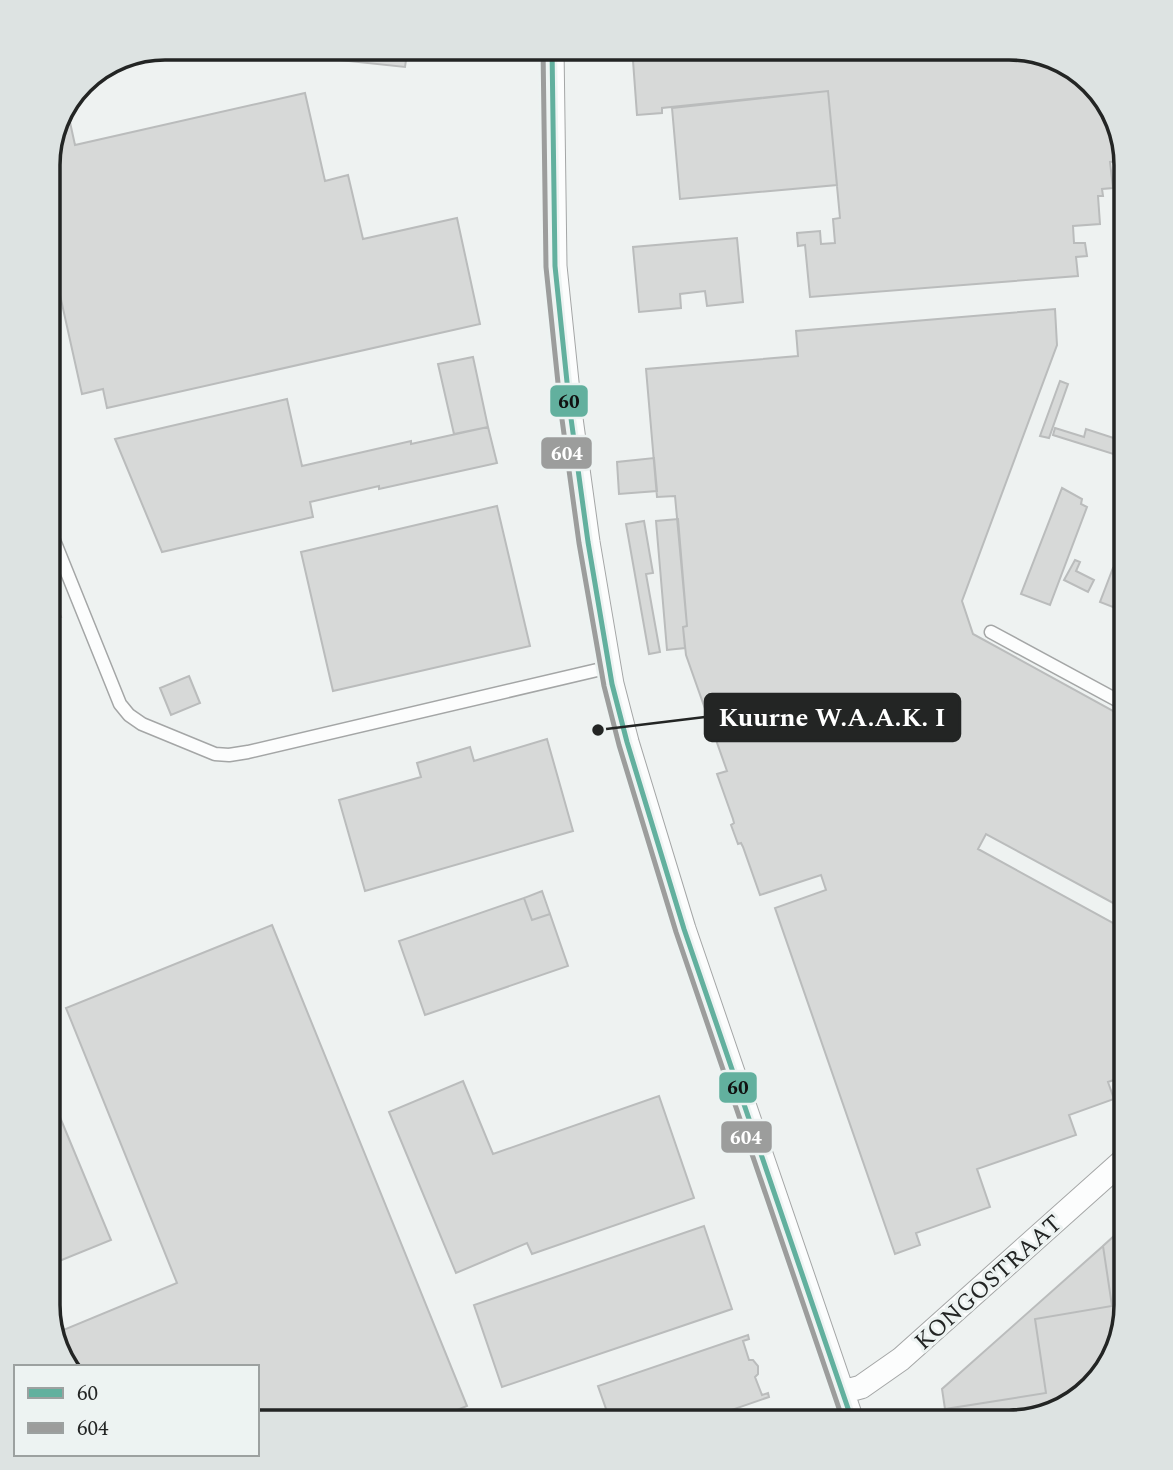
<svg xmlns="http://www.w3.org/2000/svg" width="1173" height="1470" font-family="Spectral,serif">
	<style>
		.building { fill: #d7d9d8; stroke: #babcbc; stroke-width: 2 }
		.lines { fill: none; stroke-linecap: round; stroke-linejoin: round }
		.lane-casing { stroke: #a4a6a6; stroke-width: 15 }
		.street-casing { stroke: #a4a6a6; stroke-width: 25 }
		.lane { stroke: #fcfdfd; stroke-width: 12 }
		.street { stroke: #fcfdfd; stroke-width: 23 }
		.bus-1-casing { stroke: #edf3f2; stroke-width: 10 }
		.bus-2-casing { stroke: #edf3f2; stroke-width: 10 }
		.bus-1 { stroke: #62b09e; stroke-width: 5 }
		.bus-2 { stroke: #9c9d9c; stroke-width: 5 }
		.labels { text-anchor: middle; stroke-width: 6; stroke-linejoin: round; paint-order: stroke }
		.street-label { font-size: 24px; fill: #232524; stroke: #edf3f2 }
		.rim { fill: none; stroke: #232524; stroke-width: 3.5 }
		.leader { fill: none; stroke: #232524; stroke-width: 2.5 }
		.callout-dot { fill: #232524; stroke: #edf3f2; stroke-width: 2.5 }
		.callout { fill: #232524; stroke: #232524; stroke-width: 2.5 }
		.callout-label { font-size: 26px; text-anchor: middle; font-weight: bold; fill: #fff }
		.line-badge { stroke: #edf3f2; stroke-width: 2.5 }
		.badge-label { font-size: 19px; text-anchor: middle; font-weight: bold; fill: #fff }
		.pale-badge-label { font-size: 19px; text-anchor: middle; font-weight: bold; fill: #111 }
	</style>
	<rect width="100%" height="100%" fill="#eef2f1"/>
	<path class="building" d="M216,47H408L405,67Z
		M632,47H1015L1067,63L1106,99L1117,135L1119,161L1110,162L1113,188L1102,189L1103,196H1098L1100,224L1073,226L1074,243H1085L1087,256L1076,257L1078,276L810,297L805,245L798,246L797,233L820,231L821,244L835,243L833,219L840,218L828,91L662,108V113L637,115Z
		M828,91L837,185L680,199L672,108Z
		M305,93L325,181L348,175L363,239L457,218L480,324L107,408L103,389L82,394L48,241V157L60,113L66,104L75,145Z
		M737,238L743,302L707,306L705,291L680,294L681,308L639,312L633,247Z
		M1055,309L1057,345L962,601L973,634L1126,718V910L986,834L978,849L1126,930V954L1119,966L1121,971L1126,970V1076L1108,1082L1114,1099L1069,1115L1076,1135L977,1169L990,1207L916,1233L920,1245L895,1254L775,908L826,890L821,875L760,895L743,847L741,843L738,844L731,825L734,823L733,819L717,774L727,771L686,655L683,627L687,626L675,496L657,497L646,369L798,356L796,331Z
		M473,357L488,427L454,434L438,364Z
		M1060,381L1068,384L1049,438L1040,436Z
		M287,399L302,466L411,441V444L488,427L497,463L379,489V486L310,502L313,517L162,552L115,439Z
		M1055,428L1084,437L1086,429L1126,442V458L1053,435Z
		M654,458L657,491L619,494L617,462Z
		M1062,488L1082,499L1081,504L1087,507L1050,605L1021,594Z
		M497,506L530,646L333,691L301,552Z
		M678,519L687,626L683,627L685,648L667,650L656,521Z
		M644,521L653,573L646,574L660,652L649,654L626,524Z
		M1075,560L1080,562L1076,571L1094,580L1088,592L1064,580Z
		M1113,568L1126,573V588L1118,609L1100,602Z
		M47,583L61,617L47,622Z
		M189,676L200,703L171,715L160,688Z
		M547,739L573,831L365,891L339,800L421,777L417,763L470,747L474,761Z
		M542,891L550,914L532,920L524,898Z
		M524,898L532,920L550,914L568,966L425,1015L399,941Z
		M272,925L467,1406L425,1423H257V1367H66L56,1333L177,1283L66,1008Z
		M463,1081L493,1154L659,1096L694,1198L532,1254L527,1243L456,1273L389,1112Z
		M47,1086L111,1240L47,1266Z
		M1126,1225V1306L1110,1364L1074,1403L1009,1423H948L945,1409L1046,1393L1035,1319L1112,1306L1103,1246Z
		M704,1226L732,1309L502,1387L474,1305Z
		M1103,1246L1112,1306L1035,1319L1046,1393L945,1409L942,1389Z
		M748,1335L749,1339L743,1341L749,1360H753L758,1366V1374L755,1377L762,1395L768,1393L769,1397L694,1423H611L598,1386Z"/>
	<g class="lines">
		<g class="lane-casing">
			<path id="lane" d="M47,523L120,704L129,715L142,724L215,754L229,755L248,752L610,667
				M991,632L1126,705"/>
		</g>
		<g class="street-casing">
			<path id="street" d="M552,47L555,266L570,411L588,542L612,684L627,742L684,929L853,1423
				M842,1392L861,1387L901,1359L1126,1158"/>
		</g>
		<use href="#lane" class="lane"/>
		<use href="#street" class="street"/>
		<g class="bus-1-casing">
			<path id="bus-1" d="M552,47L555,266L570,411L588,542L612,684L627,742L684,929L853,1423"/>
		</g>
		<g class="bus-2-casing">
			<path id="bus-2" d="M543,47L546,267L561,412L579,543L604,686L619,745L676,932L844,1423"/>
		</g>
		<use href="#bus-1" class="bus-1"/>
		<use href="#bus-2" class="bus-2"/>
	</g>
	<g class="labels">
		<g class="street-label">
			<text transform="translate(988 1282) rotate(-42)" y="8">KONGOSTRAAT</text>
		</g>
	</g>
	<path d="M0 0H1173V1470H0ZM165 60H1009A105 105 0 0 1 1114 165V1305A105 105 0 0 1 1009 1410H165A105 105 0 0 1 60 1305V165A105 105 0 0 1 165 60Z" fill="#dde3e2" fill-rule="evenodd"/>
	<path class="rim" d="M165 60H1009A105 105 0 0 1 1114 165V1305A105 105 0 0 1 1009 1410H165A105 105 0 0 1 60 1305V165A105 105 0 0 1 165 60Z"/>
	<path class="leader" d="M598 730L705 717"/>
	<circle class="callout-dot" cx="598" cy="730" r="7"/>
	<rect class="callout" x="705" y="694" width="255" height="47" rx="7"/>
	<g class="callout-label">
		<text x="832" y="726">Kuurne W.A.A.K. I</text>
	</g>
	<g class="line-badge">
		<rect x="549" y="384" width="40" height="34" rx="7" fill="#62b09e"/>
		<rect x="540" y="436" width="53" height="34" rx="7" fill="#9c9d9c"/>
		<rect x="718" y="1071" width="40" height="33" rx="7" fill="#62b09e"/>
		<rect x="720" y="1120" width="53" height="34" rx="7" fill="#9c9d9c"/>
	</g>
	<g class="badge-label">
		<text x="567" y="460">604</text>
		<text x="746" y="1144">604</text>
	</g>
	<g class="pale-badge-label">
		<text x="569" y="408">60</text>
		<text x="738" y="1094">60</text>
	</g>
	<rect x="14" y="1365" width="245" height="91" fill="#edf3f2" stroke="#9ca1a0" stroke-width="2"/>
	<rect x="28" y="1388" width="35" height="10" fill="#62b09e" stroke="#9ca1a0" stroke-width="2"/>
	<text x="77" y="1400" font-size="21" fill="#232524">60</text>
	<rect x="28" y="1423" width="35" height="10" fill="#9c9d9c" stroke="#9ca1a0" stroke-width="2"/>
	<text x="77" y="1435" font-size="21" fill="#232524">604</text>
</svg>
